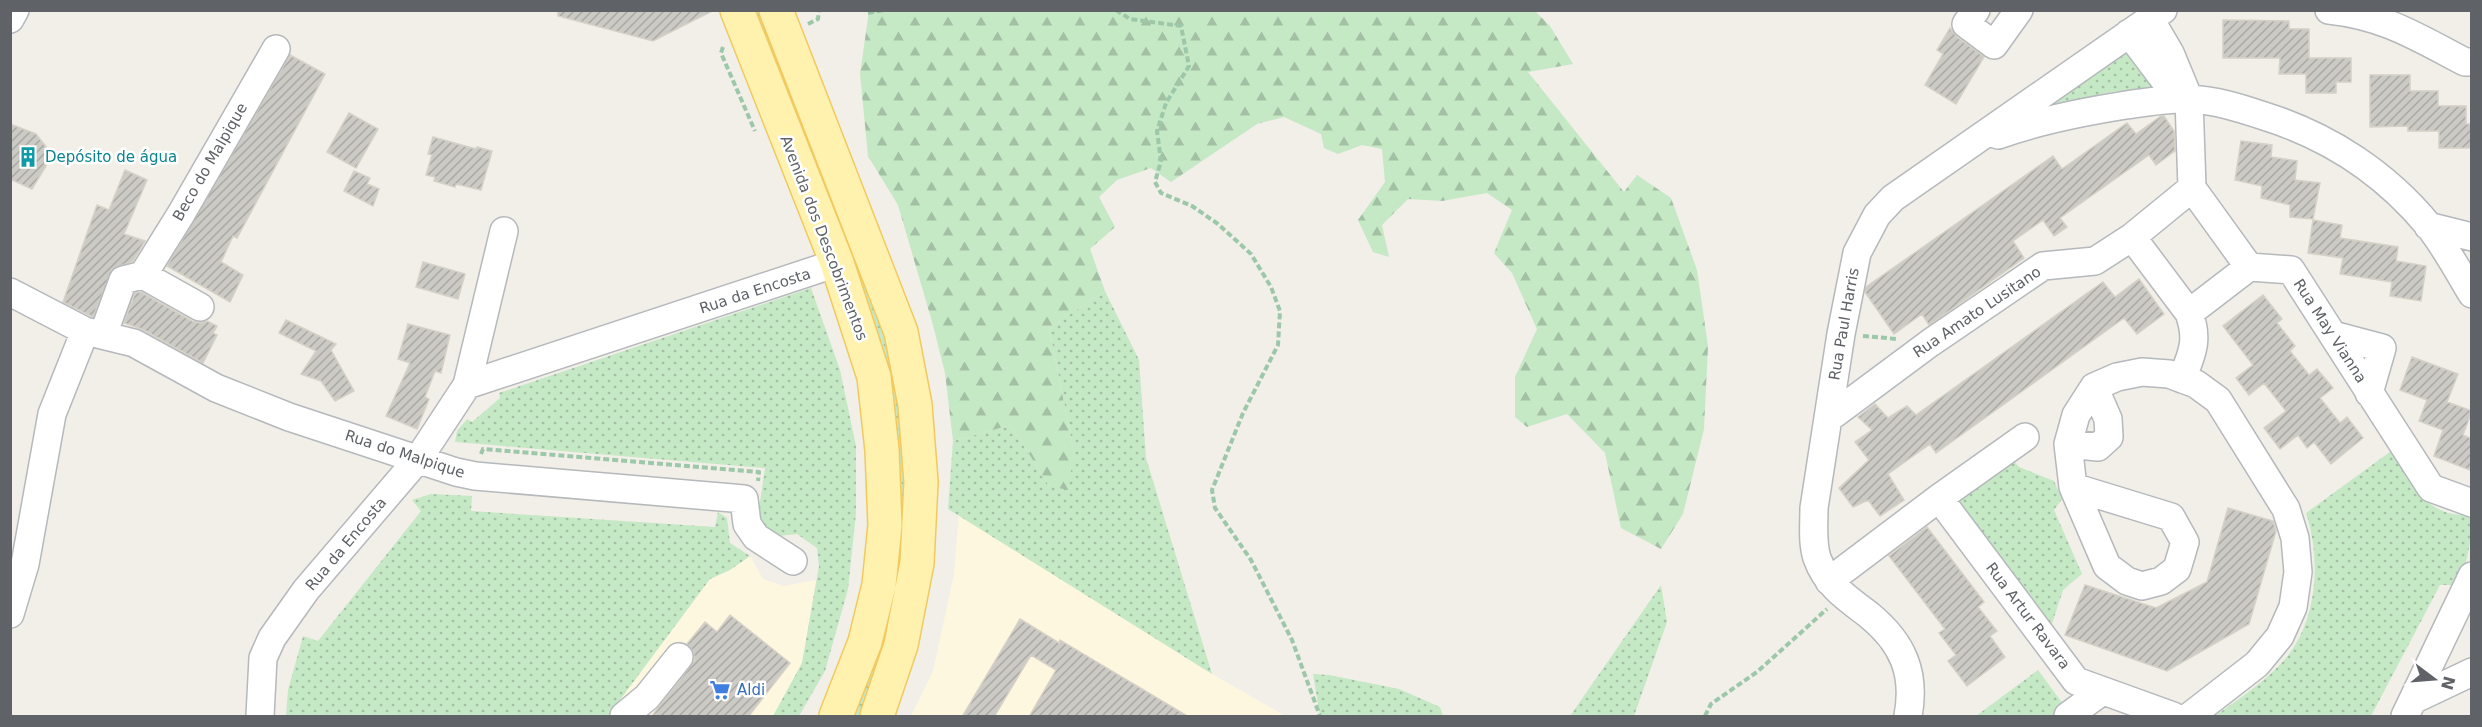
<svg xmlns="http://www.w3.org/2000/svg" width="2482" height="727" font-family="'DejaVu Sans',sans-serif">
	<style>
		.commercial { fill: #fef7e0 }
		.grass { fill: url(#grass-dots) }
		.forest { fill: url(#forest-firs) }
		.building { fill: url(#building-hatch); stroke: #d6d1c6; stroke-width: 1.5 }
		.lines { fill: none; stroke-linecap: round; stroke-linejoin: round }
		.minor-casing { stroke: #b5b8bc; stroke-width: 30 }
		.major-casing { stroke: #f2c960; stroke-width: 36 }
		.path { stroke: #9cc7a9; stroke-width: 4; stroke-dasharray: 6 3; stroke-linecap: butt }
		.minor { stroke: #fff; stroke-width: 27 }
		.major { stroke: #fff2af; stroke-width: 33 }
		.labels { text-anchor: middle; stroke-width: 5; stroke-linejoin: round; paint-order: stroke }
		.culture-label { font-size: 15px; fill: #0d838f; stroke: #fff; text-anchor: start }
		.street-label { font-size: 15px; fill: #5f6368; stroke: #fff }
		.shop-label { font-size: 15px; fill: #366cbe; stroke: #fff; text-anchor: start }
	</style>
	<defs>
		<pattern id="grass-dots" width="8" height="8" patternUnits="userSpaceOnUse" patternTransform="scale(1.5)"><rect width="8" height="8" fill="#c5e8c5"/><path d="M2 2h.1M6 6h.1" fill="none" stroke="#a3c0a4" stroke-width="1.8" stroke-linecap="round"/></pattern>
		<pattern id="forest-firs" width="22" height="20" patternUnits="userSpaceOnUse" patternTransform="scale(1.5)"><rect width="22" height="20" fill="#c5e8c5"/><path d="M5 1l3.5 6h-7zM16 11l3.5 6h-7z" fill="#a3c0a4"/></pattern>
		<pattern id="building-hatch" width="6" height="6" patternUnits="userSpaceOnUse" patternTransform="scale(1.5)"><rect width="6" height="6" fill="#cccac5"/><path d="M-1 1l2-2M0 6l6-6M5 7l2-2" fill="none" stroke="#a9a8a4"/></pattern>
	</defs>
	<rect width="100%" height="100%" fill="#f1efe8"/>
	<path class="commercial" d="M959,513L1212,674L1285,716H911L933,671L954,574Z
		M750,556L763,579L783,586L816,580L802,663L773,716H608L710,579L730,570Z"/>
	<path class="grass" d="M753,11H764L875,293L907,430L904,578L866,716H853L899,489Z
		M2130,52L2163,87L2110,92L2045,108L2122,54Z
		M811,288L840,370L856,446V513L848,589L825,671L799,716H773L802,663L819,566L817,548L797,534L778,536L764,531L758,516L765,468L455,442L457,431L467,419L472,422L500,398L499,393Z
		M1105,291L1139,360L1146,458L1212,674L948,509L953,441L1011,425L1049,486L1074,453L1049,328Z
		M2394,449C2408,477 2419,506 2452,514C2459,515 2465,515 2471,516C2471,542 2469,562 2456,585H2440L2371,716H2215C2239,699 2266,681 2286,658C2318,619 2321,559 2306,513Z
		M2010,457L2019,467L2054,481L2062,499L2054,510L2082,574L2063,590L2050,630L1954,500Z
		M431,494L472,496L471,511L715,527L718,512L727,518L730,543L750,556L730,570L710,579L608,716H286L288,690L303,636L318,641L421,511L412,500Z
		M1661,585L1667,622L1634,716H1570Z
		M2038,670L2066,708L2055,716H1976Z
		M1313,674L1329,675L1399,689L1440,707L1443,716H1320Z"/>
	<path class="forest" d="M869,11H1535L1550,26L1573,64L1528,72L1624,192L1637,175L1671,198L1697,270L1708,346L1704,429L1683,514L1661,549L1621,528L1605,453L1567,414L1527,427L1515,417V377L1537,329L1512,273L1494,253L1512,210L1487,193L1442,201L1408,199L1382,225L1389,257L1373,252L1358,220L1385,182L1382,149L1362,145L1338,154L1324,148L1321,134L1284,117L1257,124L1171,182L1151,168L1117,180L1099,197L1115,227L1090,249L1105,291L1049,328L1074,453L1068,490L1049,486L1011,425L953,441L945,373L933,325L898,205L868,156L860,74Z"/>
	<path class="building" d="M558,10H714L653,41L558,16Z
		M2223,20L2289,21V29H2309V58H2351V82H2336V93H2306V74H2279L2280,58H2223Z
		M1950,28L1957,37L1984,57L1956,104L1925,85L1943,54L1937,50Z
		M290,55L325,74L237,238L233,236L221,262L243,275L230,302L167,266Z
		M2370,75H2410V91H2438V106H2466V124H2472V148H2439V131H2408V126L2370,127Z
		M349,113L378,129L356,168L327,152Z
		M2161,116H2164L2174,131L2175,151L2156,165L2149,155L2060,218L2067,227L2054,236L2043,220L2013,241L2024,258L1929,325L1922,314L1894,334L1865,292L1866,287L2053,156L2062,169L2127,123L2136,134Z
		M10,124L36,134L47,148L46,166L32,189L10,179Z
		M433,137L476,149L477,147L492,151L481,190L456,184L455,187L434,181L435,177L426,175L432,155L428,154Z
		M2241,141L2272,145L2271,157L2297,161L2295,180L2320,183L2313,219L2290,217V205L2261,198L2262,186L2235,180Z
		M125,170L147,180L124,234L145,241L133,261L112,269L93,317L63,302L97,205L109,210Z
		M354,171L370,178L367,184L379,189L373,206L344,191Z
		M2313,220L2342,225L2340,238L2398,247L2396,261L2426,266L2421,301L2390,296L2392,282L2340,274L2343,258L2308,253Z
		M423,262L465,274L458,299L416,287Z
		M2139,279L2164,314L2137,334L2124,318L1936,453L1930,444L1888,474L1904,500L1880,516L1868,500L1853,507L1839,488L1869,460L1855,442L1872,430L1858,417L1875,404L1888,418L1907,406L1916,415L2103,282L2115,297Z
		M141,292L192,321L200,323L207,321L217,326L213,333L217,335L203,363L142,329L124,323L135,293Z
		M2263,295L2282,319L2277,323L2295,346L2290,351L2309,375L2317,369L2333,388L2320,398L2340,423L2347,417L2363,438L2331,464L2314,442L2307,448L2298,435L2280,449L2264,428L2286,411L2264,383L2249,395L2236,378L2253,365L2223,326Z
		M286,320L336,344L331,350L354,391L335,401L321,381L301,374L316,351L279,333Z
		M408,324L450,335L441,373L435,371L425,397L429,399L417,429L386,416L410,363L398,359Z
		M2412,357L2458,374L2447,402L2472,411L2463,435L2472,439V471L2434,456L2443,430L2419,421L2427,400L2400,390Z
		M2228,508L2273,521L2276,531L2249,624L2167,671L2065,635L2085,585L2156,608L2207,582Z
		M1927,527L1984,602L1978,607L1997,631L1990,636L2005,657L1967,686L1948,661L1956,655L1939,633L1945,629L1889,556Z
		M730,615L790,663L748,717H651L695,660L693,651L687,644L705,622L717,632Z
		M1020,619L1059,643L1060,640L1189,717H1029L1056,670L1031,655L994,717H962Z"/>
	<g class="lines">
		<g class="minor-casing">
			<path id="minor" d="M1976,10L1966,24L1994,45L2019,10
				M2329,10C2385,16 2417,37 2465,62H2472
				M10,19L15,10
				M2150,19L2170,53L2189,99L2192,188L2249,267L2291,270L2431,488L2472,503
				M2129,33L2169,86L2183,95
				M1998,135C2040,120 2082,112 2126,105C2146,102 2168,98 2189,99C2215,100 2240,108 2264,116C2328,136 2385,173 2428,225C2445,246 2458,271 2472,294
				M2428,226L2472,237
				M2132,237L2189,313L2249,267
				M143,275L181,214L276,49
				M10,292L85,331L134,343L216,388L289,417L456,472L475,476L744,499L747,524L756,537L793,561
				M103,335L123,280L143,275L200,307
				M2333,335L2382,348L2369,393
				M2182,379C2192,354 2199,340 2189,313
				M467,385L837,263
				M1829,418L1930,343L2043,266L2095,261L2132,237L2192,188
				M2068,444L2098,447L2109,437L2108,419L2094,387
				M2073,487L2171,517L2185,542L2177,569L2161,581L2142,586L2127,581L2107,566L2073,487L2068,444L2076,415L2094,387L2117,377L2142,372L2169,374L2196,384L2218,400L2286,509L2295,538L2298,572L2293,607L2280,636L2257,664L2190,716
				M1939,498L2076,681L2173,716
				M1829,581L1939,498L2025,437
				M10,614L25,564L52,414L85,331
				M2413,700L2472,672
				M260,716L263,658L272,638L306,590L419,458L467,385L504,231
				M624,716L647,697L679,657
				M1908,716C1916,673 1903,643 1869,615C1848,599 1827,586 1817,558C1812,543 1814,524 1814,508L1841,334L1857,253L1877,215L1893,198L2163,10
				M2068,716L2101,692
				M2405,716L2472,576"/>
		</g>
		<g class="major-casing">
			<path id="major" d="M737,10L837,263L874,377L882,450L885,525L879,585L865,642L836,716
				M776,10L901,332L915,405L921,482L917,563L901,645L877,716"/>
		</g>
		<path class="path" d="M1116,10L1130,19L1181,26L1189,66L1166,103L1157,131L1161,161L1155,182L1161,193L1192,206L1218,224L1251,254L1271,287L1280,311L1278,345L1243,413L1212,490L1215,508L1251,560L1292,640L1320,716
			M868,13L884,10
			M808,24L818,19L819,10
			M723,47L721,53L755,131
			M1863,336L1897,339
			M481,454L483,449L759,472L758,481
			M1705,716L1711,704L1757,672L1827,609"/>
		<use href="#minor" class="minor"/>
		<use href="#major" class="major"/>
	</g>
	<defs>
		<g id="building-bare" transform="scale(1.62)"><path d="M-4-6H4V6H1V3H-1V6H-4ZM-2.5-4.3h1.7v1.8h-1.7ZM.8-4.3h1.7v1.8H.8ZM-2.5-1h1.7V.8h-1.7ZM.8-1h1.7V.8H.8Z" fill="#0f9aa8" stroke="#fff" stroke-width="2.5" paint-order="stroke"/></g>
		<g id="supermarket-bare" transform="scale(1.62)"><path d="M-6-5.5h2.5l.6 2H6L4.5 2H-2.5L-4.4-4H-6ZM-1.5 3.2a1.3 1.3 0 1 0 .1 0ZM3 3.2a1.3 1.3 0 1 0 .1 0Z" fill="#3f7fe0" stroke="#fff" stroke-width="2.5" paint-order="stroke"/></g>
	</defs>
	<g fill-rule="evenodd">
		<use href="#building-bare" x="28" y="157"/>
		<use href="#supermarket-bare" x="720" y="690"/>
	</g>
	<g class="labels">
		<g class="culture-label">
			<text x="45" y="162">Depósito de água</text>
		</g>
		<g class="street-label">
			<text transform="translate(210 162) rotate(-60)" y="5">Beco do Malpique</text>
			<text transform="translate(824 238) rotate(69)" y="5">Avenida dos Descobrimentos</text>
			<text transform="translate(755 291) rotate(-18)" y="5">Rua da Encosta</text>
			<text transform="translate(1977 312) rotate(-34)" y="5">Rua Amato Lusitano</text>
			<text transform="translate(1844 324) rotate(-80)" y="5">Rua Paul Harris</text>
			<text transform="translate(2330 331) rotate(57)" y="5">Rua May Vianna</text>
			<text transform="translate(405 454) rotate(18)" y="5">Rua do Malpique</text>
			<text transform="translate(346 544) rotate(-50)" y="5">Rua da Encosta</text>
			<text transform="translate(2028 616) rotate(53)" y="5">Rua Artur Ravara</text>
		</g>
		<g class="shop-label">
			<text x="737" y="695">Aldi</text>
		</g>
	</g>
	<rect width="2482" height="727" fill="none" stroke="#5f6368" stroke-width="24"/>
	<g transform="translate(2434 679) rotate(106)" stroke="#ffffff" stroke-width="4.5" paint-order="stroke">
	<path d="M0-4.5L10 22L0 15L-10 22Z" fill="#5f6368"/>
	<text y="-9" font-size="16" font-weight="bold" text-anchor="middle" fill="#5f6368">N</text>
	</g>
</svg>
